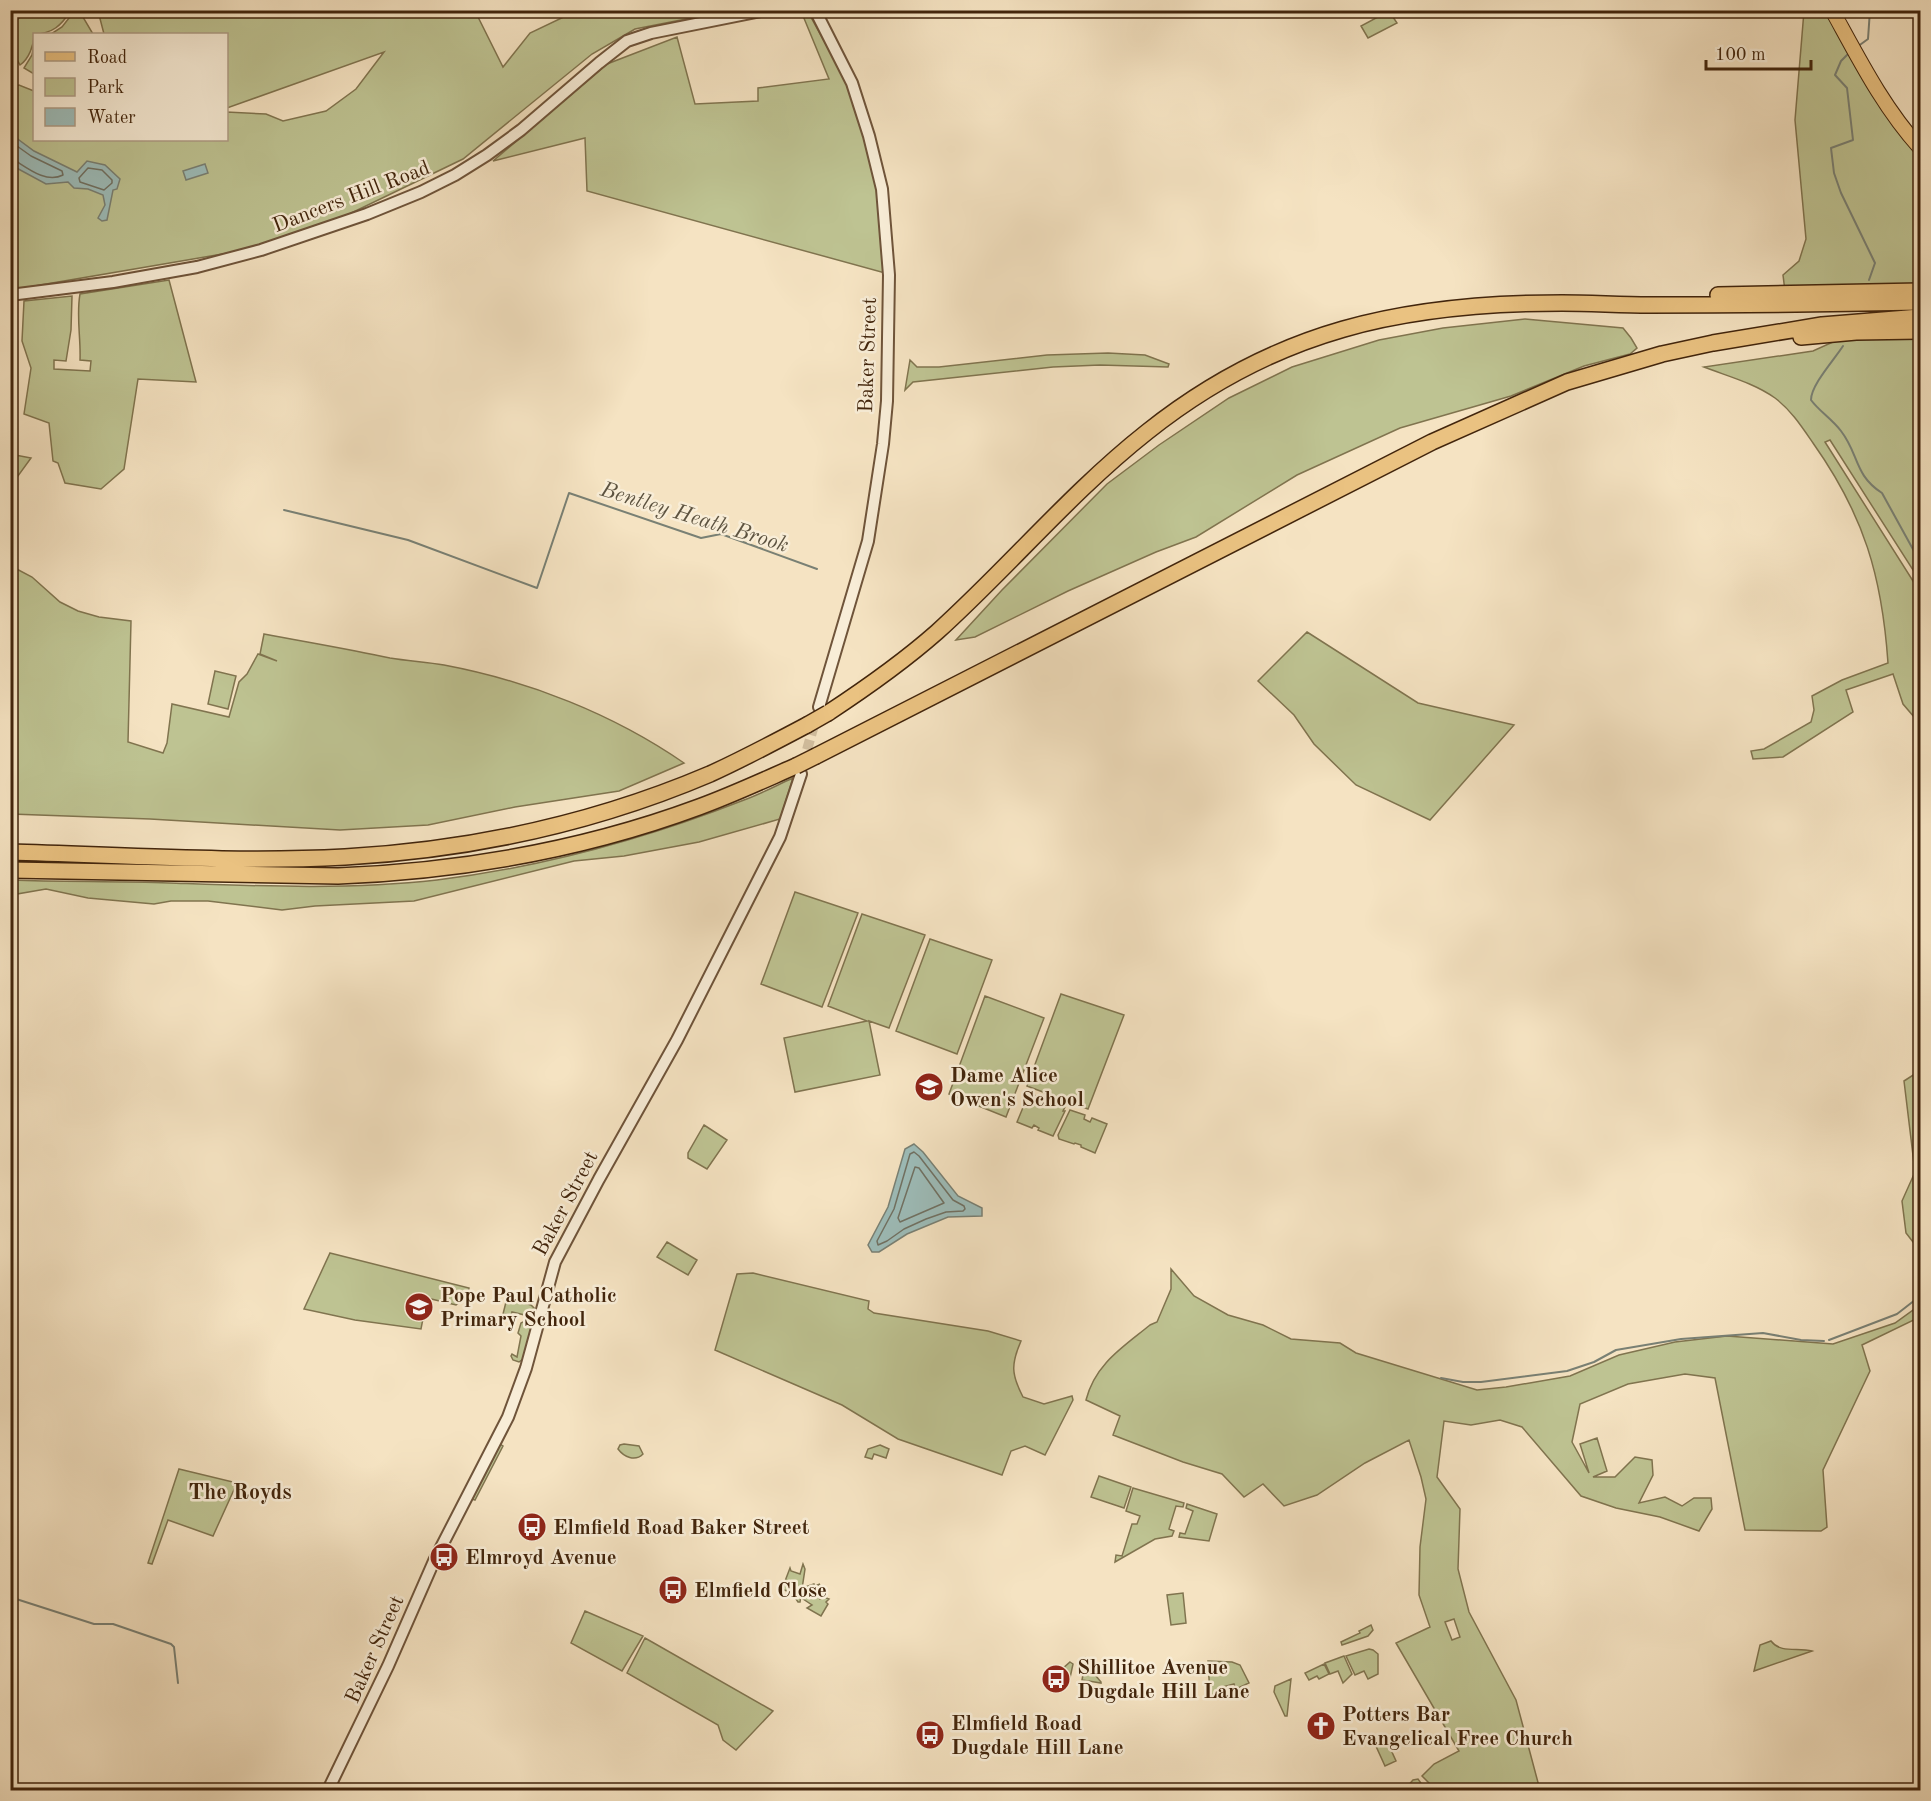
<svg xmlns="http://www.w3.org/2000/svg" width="1931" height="1801" font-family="'Old Standard TT',serif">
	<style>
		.green { fill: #bec392; stroke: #80744f; stroke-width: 1.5; fill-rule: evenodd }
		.water { fill: #9dbdba; stroke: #798074; stroke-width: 1.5 }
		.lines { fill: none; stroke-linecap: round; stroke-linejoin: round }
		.shore { stroke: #707163; stroke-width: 1.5 }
		.stream { stroke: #798074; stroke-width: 2 }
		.tertiary-tunnel { stroke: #d1bd9e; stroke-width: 10; stroke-dasharray: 10 5; stroke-linecap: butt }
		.tertiary-casing { stroke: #6f543a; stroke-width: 14 }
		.primary-casing { stroke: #42250c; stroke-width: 16 }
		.motorway-casing { stroke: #42250c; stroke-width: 18 }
		.tertiary { stroke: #f8edd7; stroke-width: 10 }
		.primary { stroke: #eac281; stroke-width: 14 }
		.motorway { stroke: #eac281; stroke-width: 15 }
		.motorway-bridge-casing { stroke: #42250c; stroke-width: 18; stroke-linecap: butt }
		.motorway-bridge { stroke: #eac281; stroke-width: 15 }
		.labels { text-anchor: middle; stroke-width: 5; stroke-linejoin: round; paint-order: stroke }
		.street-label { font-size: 21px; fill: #42250c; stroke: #f8edd7 }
		.poi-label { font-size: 21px; font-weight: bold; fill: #42250c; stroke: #f8edd7; text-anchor: start }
		.water-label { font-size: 22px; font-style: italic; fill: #5d5340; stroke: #f8edd7 }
		.neighbourhood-label { font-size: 22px; font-weight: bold; fill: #42250c; stroke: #f8edd7 }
	</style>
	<rect width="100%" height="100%" fill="#f5e3c2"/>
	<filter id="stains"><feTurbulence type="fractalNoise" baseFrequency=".00333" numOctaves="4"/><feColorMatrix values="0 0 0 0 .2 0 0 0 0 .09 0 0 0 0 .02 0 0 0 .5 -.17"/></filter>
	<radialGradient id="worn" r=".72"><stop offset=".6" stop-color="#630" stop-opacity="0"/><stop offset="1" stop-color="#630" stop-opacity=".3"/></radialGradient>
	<path class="green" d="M580,10L727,11L635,29L592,54L463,159L341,218L240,251L11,290L12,87L19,85L34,91V140H226L227,112L266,114L283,121L326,111L356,89L384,52L227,108L226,34H104L98,11H475L503,67L530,33L572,13Z
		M25,11L35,12L71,11C61,25 53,34 34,34C34,45 29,59 20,65L13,53L11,27Z
		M801,11L808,12C830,52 854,92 867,137C880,181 881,228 885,273L587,191L585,138L493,161L607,64L677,37L695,104L758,101V88L829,79Z
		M1389,11L1397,23L1368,38L1361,26Z
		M1804,11H1825C1853,61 1879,115 1920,156V285L1785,291L1783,275L1799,261L1806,239L1795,120Z
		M73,13L83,17L93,34H51L62,27Z
		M34,44V74L24,68L32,55Z
		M169,280L196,382L138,379L124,469L101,489L65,483L58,463L53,461L49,423L24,414L31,368L22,341L24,301L72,296L71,330L66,361L54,360V369L90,371L91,361L80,360C81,338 76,316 80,294Z
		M1525,319L1623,328L1631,338L1637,348L1630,354L1584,366L1511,396L1400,428L1297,475L1196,537L1156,552L1068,591L975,637L956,640L1002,590L1107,484L1159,445L1229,398L1292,367L1379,340L1443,328Z
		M1900,336H1920V581L1830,440L1825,442L1920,592V724L1903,704L1893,674L1846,690L1853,712L1783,757L1753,759L1751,751L1764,749L1811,722L1814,710L1812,696L1842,680L1888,663C1882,576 1864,515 1813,443C1802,427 1791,410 1775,398C1754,383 1727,376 1704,367L1813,351L1835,341Z
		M1108,353L1145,355L1169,364L1168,367L1100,365L1053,367L913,382L905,390L910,360L917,367H939L1047,355Z
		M10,454L31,458L18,476L11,474Z
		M11,566L32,577L60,602L78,611L99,617L131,621L128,742L163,753L167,743L172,704L229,717L239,682L247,674L258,654L277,661L260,654L264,634C306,642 348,649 390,658C408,661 426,662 444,665C529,681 613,714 684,763L619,791L515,807L428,825L340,830L150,819L11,814Z
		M1307,632L1418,703L1514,725L1430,820L1356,785L1314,744L1294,715L1258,681Z
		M215,671L236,676L228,709L208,704Z
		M793,778L780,819L699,842L624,856L574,861L414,901L315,906L282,910L208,901H171L154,904L88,898L46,889L11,895V880C63,882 116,881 169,883C258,886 348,890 437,880C542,867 645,839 744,800C761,794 777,785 793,778Z
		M795,892L858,913L822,1007L761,984Z
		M862,914L925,935L889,1028L869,1021L880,1075L795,1092L784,1038L867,1021L828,1006Z
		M930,939L992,960L957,1054L896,1031Z
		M1061,994L1124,1015L1088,1109L1027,1086Z
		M985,996L1044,1018L1006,1117L949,1094Z
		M1920,1067V1251L1906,1233L1902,1201L1915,1172L1904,1081L1918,1072Z
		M1029,1093L1043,1099L1042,1102L1048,1104L1050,1101L1065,1107L1063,1111H1065L1053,1136L1038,1130L1039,1128L1034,1125L1032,1128L1017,1122Z
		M1070,1110L1085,1115L1084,1119L1090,1122L1092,1118L1107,1124L1095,1153L1081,1147V1145L1075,1143L1074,1144L1059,1139L1058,1135Z
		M704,1125L727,1140L707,1169L688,1158V1153Z
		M667,1242L697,1260L688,1275L657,1257Z
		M330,1253L469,1288L467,1297L456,1305L427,1298L421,1329L355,1320L304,1309Z
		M1171,1269L1194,1296L1228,1315L1263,1325L1291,1339L1340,1343L1356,1353L1477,1390L1506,1387L1570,1376L1619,1355L1675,1342L1727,1336L1833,1344L1895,1323L1916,1308L1920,1317L1862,1345L1870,1371L1823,1470L1827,1527L1821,1531L1745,1530L1715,1378L1685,1374L1628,1384L1580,1404L1572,1442L1589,1473L1580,1444L1597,1438L1607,1471L1593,1477H1615L1635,1457L1652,1460L1653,1475L1639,1503L1665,1497L1682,1506L1694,1498H1711L1712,1509L1699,1531L1660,1517L1616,1508L1581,1496L1522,1427L1500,1420L1471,1425L1444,1421L1437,1477L1460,1509L1458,1569L1469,1612L1516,1700L1540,1790H1402L1406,1788L1413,1780L1418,1779L1423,1786L1433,1787L1422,1776L1434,1764L1459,1751L1396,1643L1430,1627L1419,1595L1420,1547L1426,1499L1421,1477L1409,1440L1365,1463L1317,1495L1284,1506L1263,1484L1244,1497L1222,1474L1183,1462L1113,1435L1120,1416L1086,1400C1095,1364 1123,1347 1150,1325L1157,1322L1171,1289ZM1454,1619L1460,1637L1452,1640L1445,1622Z
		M753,1273L869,1301L868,1309L874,1313L988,1331L1021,1341C1011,1364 1011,1374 1023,1397L1044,1404L1072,1396L1073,1400L1045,1455L1025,1446L1011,1451L1002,1475L898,1439L842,1405L715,1350L737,1274Z
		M507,1298L531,1305L535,1309L533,1317L512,1312L511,1315L503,1314Z
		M527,1320L532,1326L523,1359L519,1362L513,1360L511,1356L512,1354L517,1357L521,1336L518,1333L521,1323Z
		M500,1444L503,1446L475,1500L472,1499Z
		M624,1444L639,1446L643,1454C635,1462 624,1457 618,1449L620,1445Z
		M880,1445L889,1449L886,1458L874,1454L872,1459L865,1457L868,1449Z
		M179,1469L237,1483L213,1536L168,1520L152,1564L148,1563Z
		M1099,1476L1131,1487L1124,1508L1091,1497Z
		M1133,1488L1184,1503L1183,1507L1176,1506L1169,1529L1174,1531L1172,1536L1155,1539L1115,1562L1116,1555L1122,1556L1132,1524H1137L1140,1516L1126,1511Z
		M1187,1504L1217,1514L1209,1541L1179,1537L1180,1533L1185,1534L1193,1511L1186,1508Z
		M803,1564L805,1569L800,1602H798L792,1593L782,1589L790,1568L791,1571L800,1574Z
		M814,1584L815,1586L820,1584L815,1589L820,1599L824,1597L829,1599L826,1602L828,1604L821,1616L807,1608L812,1605L803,1599L805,1587Z
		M1183,1593L1186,1623L1171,1625L1167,1595Z
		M585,1611L643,1636L622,1671L571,1643Z
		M1371,1625L1373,1630L1368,1636L1342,1645L1341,1642L1360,1633L1359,1631Z
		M645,1638L773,1711L736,1750L723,1740L718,1725L627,1673Z
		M1771,1641C1781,1654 1798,1647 1812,1651L1754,1671L1760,1645Z
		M1369,1649L1373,1650L1378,1654V1674L1368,1679L1364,1671L1355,1675L1346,1656Z
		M1344,1656L1352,1674L1343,1683L1338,1671L1330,1674L1325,1663Z
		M1086,1659L1091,1670L1101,1682V1683L1082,1680Z
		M1208,1661L1232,1662L1240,1665L1249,1683L1236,1689L1234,1684L1219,1688L1220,1693L1210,1695Z
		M1070,1662L1073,1664L1070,1678L1049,1675L1062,1669Z
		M1324,1664L1329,1674L1319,1679L1317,1676L1309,1680L1305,1673Z
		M1291,1679L1287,1716H1285L1274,1692L1275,1686Z
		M1386,1739L1396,1761L1385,1766L1375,1744Z"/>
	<path class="water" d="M11,134L34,151L77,172L87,161L105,165L120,179L117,189L113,190L107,220L102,221L98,218L105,205L103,195L88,189L74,188L68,182L46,184L11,165Z
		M205,164L208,173L186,180L183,171Z
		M914,1144L923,1152L958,1196L982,1208V1216L948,1217L907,1234L879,1252H872L868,1245L888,1207L905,1149Z"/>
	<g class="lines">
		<path class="shore" d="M10,141L31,156L62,171L63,175C47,183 30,170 16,161L10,160
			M88,168L102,170L112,180V183L104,190L80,182L79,178Z
			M914,1152L919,1156L953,1200L964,1206L965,1209L963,1211L946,1212L926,1219L904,1229L887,1241L878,1245L877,1241L894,1209L910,1154Z
			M915,1167L919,1168L944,1203L900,1222L898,1218Z"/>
		<path class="stream" d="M1857,47L1868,39L1870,10
			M1850,52L1841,61L1835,75L1847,88L1853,140L1831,148L1834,173L1841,193L1875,263L1869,280
			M1843,346C1834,360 1811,385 1811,400C1819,411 1832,419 1841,431C1859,454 1854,475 1882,493L1920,562
			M284,510L408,540L537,588L569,493L701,538L721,534L817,569
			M1920,607L1914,618L1920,640
			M1829,1340L1897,1314L1915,1300L1919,1288
			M1441,1378L1463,1382H1481L1567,1371L1594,1362L1616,1350L1681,1339L1763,1333L1801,1340L1824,1341
			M10,1597L94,1624H113L171,1644L174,1647L178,1683"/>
		<path class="tertiary-tunnel" d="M803,764L816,718"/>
		<g class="tertiary-casing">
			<path id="tertiary" d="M815,10L852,83L869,136L882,189L889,275L887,401L883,444L868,541L819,707
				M10,295L113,282L197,267L261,250L367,214L421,192L455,175L487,155L521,130L599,63L627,41L651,33L766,10
				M328,1790L388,1666L434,1561L508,1417L526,1368L555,1262L599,1179L677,1040L780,837L801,774"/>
		</g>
		<g class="primary-casing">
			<path id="primary" d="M1832,10C1859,59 1883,107 1920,148"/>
		</g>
		<g class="motorway-casing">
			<path id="motorway" d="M1718,295L1920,291
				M1801,337L1856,332L1920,331
				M828,713C866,688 903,662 937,632C1009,567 1071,492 1147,432C1275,330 1403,303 1562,303C1591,303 1620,305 1649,305C1739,305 1830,304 1920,302
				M816,756L1432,442L1567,382L1662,354L1713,343L1822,325L1920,317
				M10,852C122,855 234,863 345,857C469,850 595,823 710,774C743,759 775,742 807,725
				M10,870L338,876C461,871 583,850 699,807C732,795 764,780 796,766"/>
		</g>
		<use href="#tertiary" class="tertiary"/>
		<use href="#primary" class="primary"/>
		<use href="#motorway" class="motorway"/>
		<g class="motorway-bridge-casing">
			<path id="motorway-bridge" d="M807,725L828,713
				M796,766L816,756"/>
		</g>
		<use href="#motorway-bridge" class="motorway-bridge"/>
	</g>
	<defs>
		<g id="school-disc" transform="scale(1.5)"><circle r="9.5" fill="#8f2418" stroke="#f8edd7"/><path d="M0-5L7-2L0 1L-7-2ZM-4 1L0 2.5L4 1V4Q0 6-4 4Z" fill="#fff"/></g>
		<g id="bus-disc" transform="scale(1.5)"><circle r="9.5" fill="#8f2418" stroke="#f8edd7"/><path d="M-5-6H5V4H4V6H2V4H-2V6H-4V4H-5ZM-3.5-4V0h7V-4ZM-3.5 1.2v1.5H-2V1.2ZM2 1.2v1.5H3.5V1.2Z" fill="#fff"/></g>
		<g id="church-disc" transform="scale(1.5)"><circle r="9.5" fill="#8f2418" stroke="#f8edd7"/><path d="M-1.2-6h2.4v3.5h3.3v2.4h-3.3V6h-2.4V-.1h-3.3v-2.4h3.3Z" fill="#fff"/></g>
	</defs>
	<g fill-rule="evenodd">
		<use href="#school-disc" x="929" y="1087"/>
		<use href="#school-disc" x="419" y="1307"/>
		<use href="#bus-disc" x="532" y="1527"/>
		<use href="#bus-disc" x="444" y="1557"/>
		<use href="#bus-disc" x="673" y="1590"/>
		<use href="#bus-disc" x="1056" y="1679"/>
		<use href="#church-disc" x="1321" y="1726"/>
		<use href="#bus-disc" x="930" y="1735"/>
	</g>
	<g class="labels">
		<g class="street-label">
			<text transform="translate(351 196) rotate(-21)" y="7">Dancers Hill Road</text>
			<text transform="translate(867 355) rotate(-88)" y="7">Baker Street</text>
			<text transform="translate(565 1203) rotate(-62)" y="7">Baker Street</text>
			<text transform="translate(374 1649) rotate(-66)" y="7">Baker Street</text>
		</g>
		<g class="poi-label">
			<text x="950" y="1082">Dame Alice<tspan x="950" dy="24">Owen's School</tspan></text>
			<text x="440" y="1302">Pope Paul Catholic<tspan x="440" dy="24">Primary School</tspan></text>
			<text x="553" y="1534">Elmfield Road Baker Street</text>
			<text x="465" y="1564">Elmroyd Avenue</text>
			<text x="694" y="1597">Elmfield Close</text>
			<text x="1077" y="1674">Shillitoe Avenue<tspan x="1077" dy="24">Dugdale Hill Lane</tspan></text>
			<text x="1342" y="1721">Potters Bar<tspan x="1342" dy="24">Evangelical Free Church</tspan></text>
			<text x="951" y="1730">Elmfield Road<tspan x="951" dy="24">Dugdale Hill Lane</tspan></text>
		</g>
		<g class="water-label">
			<text transform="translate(695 516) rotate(17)" y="8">Bentley Heath Brook</text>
		</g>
		<g class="neighbourhood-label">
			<text x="240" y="1499">The Royds</text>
		</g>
	</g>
	<rect width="1931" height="1801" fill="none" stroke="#f5e3c2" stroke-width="36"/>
	<rect x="12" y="12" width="1907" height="1777" fill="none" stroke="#42250c" stroke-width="3"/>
	<rect x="18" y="18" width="1895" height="1765" fill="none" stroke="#42250c" stroke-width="1.5"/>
	<rect x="33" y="33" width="195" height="108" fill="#f8edd7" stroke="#af9d86" stroke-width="1.5"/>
	<rect x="45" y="52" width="30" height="9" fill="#eac281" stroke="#af9d86" stroke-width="1.5"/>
	<text x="87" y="63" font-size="18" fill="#42250c">Road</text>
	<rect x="45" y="78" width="30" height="18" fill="#bec392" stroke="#af9d86" stroke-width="1.5"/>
	<text x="87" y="93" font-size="18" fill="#42250c">Park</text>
	<rect x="45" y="108" width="30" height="18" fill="#9dbdba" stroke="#af9d86" stroke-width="1.5"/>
	<text x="87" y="123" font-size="18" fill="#42250c">Water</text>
	<path d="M1706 60v9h105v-9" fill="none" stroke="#42250c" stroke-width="3"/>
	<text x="1715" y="60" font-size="18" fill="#42250c" stroke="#f8edd7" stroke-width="4.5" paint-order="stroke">100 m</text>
	<rect width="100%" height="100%" filter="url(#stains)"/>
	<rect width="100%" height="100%" fill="url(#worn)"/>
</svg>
